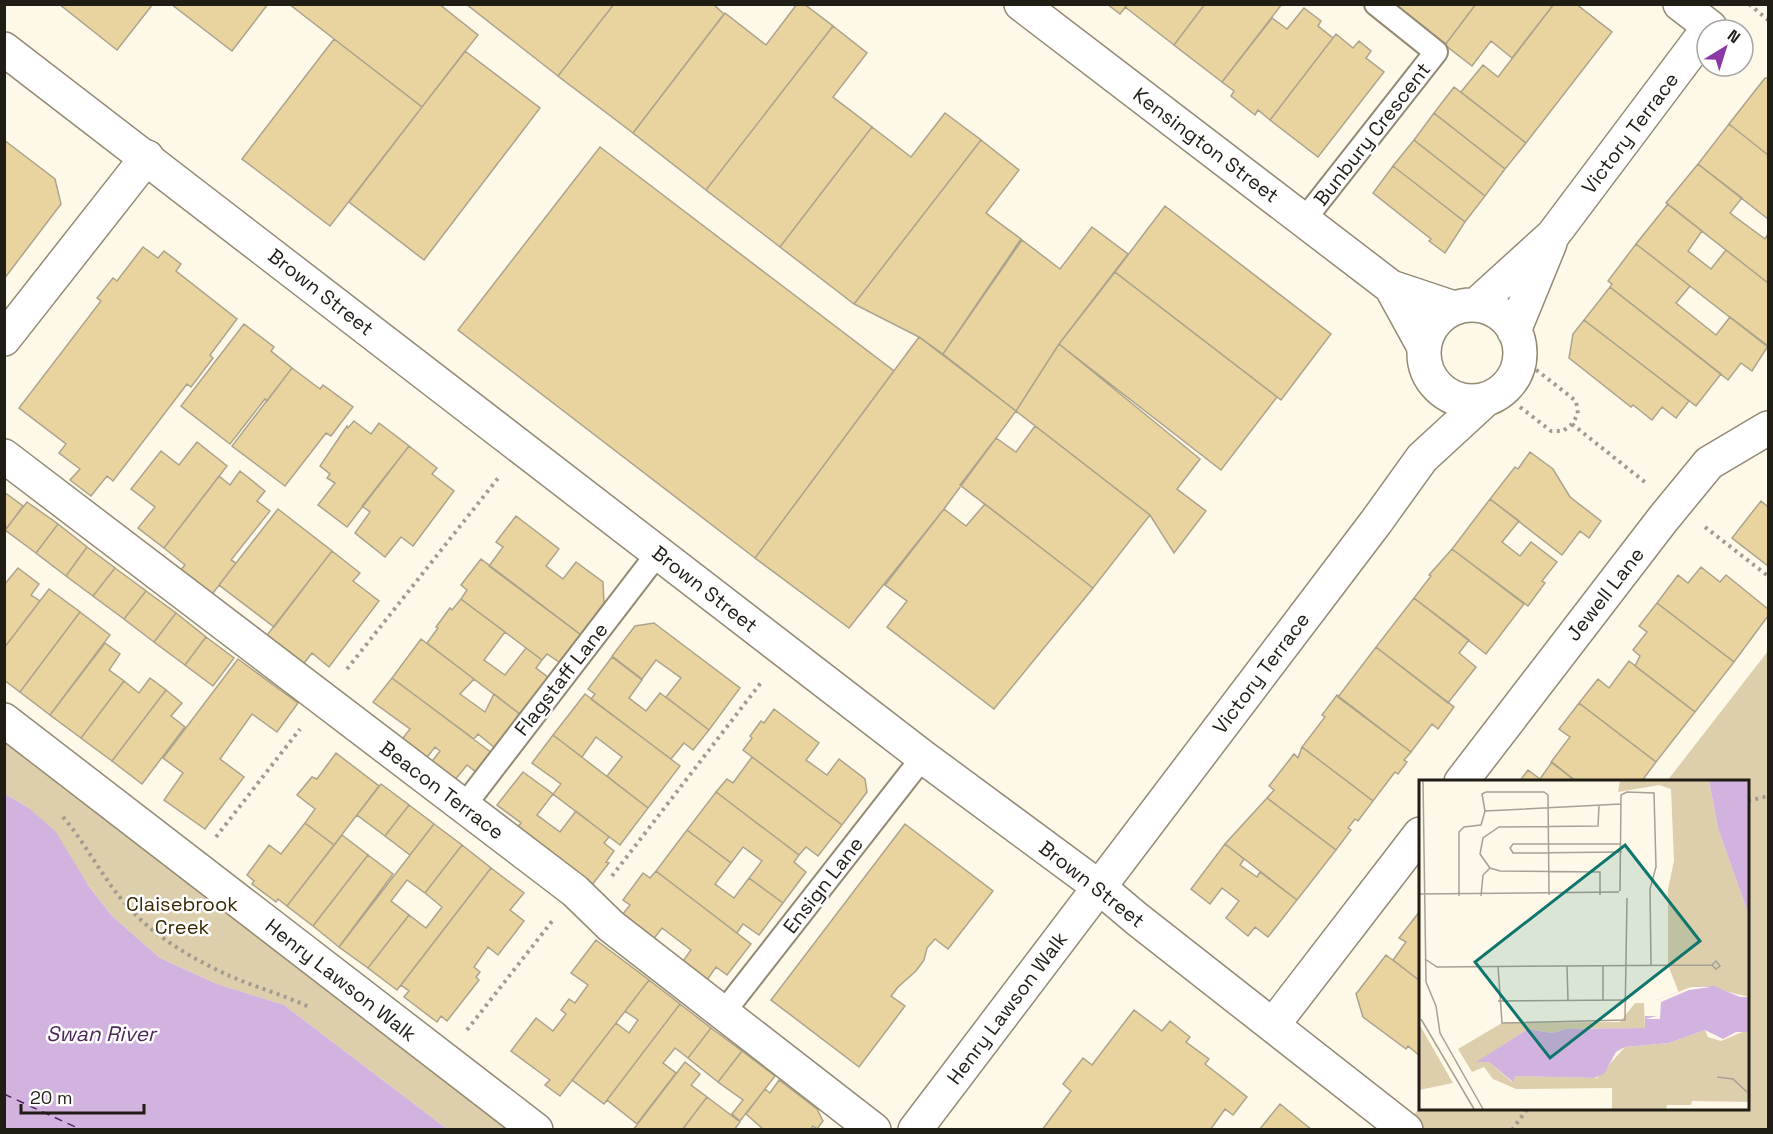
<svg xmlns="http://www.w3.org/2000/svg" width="1773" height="1134" font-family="'Space Grotesk',sans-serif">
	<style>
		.green { fill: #decfac }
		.water { fill: #d2b2de }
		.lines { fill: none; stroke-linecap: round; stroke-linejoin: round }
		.ferry { stroke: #4e255b; stroke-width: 1.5; stroke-dasharray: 8 6; stroke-linecap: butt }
		.building { fill: #e9d4a0; stroke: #aca38c; stroke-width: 1.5 }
		.lane-casing { stroke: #938a73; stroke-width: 26 }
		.street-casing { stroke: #938a73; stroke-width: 36 }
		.secondary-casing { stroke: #938a73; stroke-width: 36 }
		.path { stroke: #a19c90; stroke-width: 4; stroke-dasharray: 3 4.5; stroke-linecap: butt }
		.lane { stroke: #fff; stroke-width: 22 }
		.street { stroke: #fff; stroke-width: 33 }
		.secondary { stroke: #fff; stroke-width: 33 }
		.labels { text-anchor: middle; stroke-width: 5; stroke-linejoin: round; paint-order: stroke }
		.street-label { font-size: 20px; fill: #201d14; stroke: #fff }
		.park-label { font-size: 20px; fill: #372800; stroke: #fff }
		.water-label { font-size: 21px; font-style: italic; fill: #4e255b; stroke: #fff }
		.inset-river { fill: none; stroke: #d2b2de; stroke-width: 3 }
		.inset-road { fill: none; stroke: #a5a094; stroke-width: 1.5 }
		.view { fill: #0f766e; fill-opacity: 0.15; stroke: #0f766e; stroke-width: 3 }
		.inset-edge { fill: none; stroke: #201d14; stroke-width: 3 }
	</style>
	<rect width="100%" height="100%" fill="#fef8e9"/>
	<path class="green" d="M1768,651V1129L1409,1130L1404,1128L1420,1107V1108H1748V782L1667,781Z
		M4,720L536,1129H447L284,1005L217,984L160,958L112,916L29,808L5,794Z"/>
	<path class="water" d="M5,794L29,808L56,832L88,885L112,916L160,958L217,984L284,1005L447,1129H5Z"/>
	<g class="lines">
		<path class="ferry" d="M4,1094L82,1130"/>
	</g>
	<path class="building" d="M59,4H153L117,50Z
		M171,4H268L232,51Z
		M289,4H439L478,35L422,107Z
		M466,4H614L558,76Z
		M614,4H713L724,14L633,133L558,76Z
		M797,4H804L833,26L706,190L633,133L725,13L766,45Z
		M1107,4H1128L1120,14Z
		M1128,4H1205L1174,45L1125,7Z
		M1205,4H1282L1222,82L1174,45Z
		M1397,4H1476L1445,45L1396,6Z
		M1476,4H1554L1512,58L1491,41L1472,66L1445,45Z
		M1554,4H1576L1612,32L1526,143L1461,92L1483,65L1498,77Z
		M1304,8L1321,21L1318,26L1333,38L1270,120L1258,110L1255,115L1231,96L1234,91L1222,82L1272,18L1287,29Z
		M833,26L867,53L833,97L872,127L780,247L706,190Z
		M1336,34L1353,48L1359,41L1371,51L1366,58L1384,72L1318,157L1270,120Z
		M334,39L422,107L330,226L242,159Z
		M465,51L540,108L424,260L349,202Z
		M1765,78H1768V155L1729,124Z
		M1454,87L1526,143L1505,169L1434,113Z
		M945,113L981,140L854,304L780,247L872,127L911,157Z
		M1434,113L1505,169L1485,196L1414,140Z
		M1729,124L1768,155V219L1698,164Z
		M4,140L55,179L61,204L4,279Z
		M981,140L1019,170L986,213L1021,239L943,354L919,337L854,304Z
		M1414,140L1485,196L1465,222L1393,166Z
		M600,147L894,371L755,558L458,330Z
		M1698,164L1742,198L1730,213L1765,239L1768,234V283L1666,203Z
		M1393,166L1465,222L1445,253L1429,241L1431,239L1373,193Z
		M1668,204L1702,231L1688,251L1711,269L1726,250L1768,283V347L1636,244Z
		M1165,206L1331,334L1281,400L1115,272Z
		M1092,227L1128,254L1059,344L1016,411L943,354L1022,240L1060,269Z
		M1636,244L1690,286L1676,303L1716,335L1730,317L1768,346L1752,371L1741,363L1728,380L1610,287L1612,284L1608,281Z
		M143,247L158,258L164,251L181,264L176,271L237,319L210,355L213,358L191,387L187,384L113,481L107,476L91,496L70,480L80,469L59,453L66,444L19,408L101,301L97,298L113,278L117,281Z
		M1115,272L1277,397L1221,470L1059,344Z
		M1610,287L1721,374L1696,406L1584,320Z
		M1584,320L1689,401L1676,418L1662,407L1652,420L1633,405L1631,407L1569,358L1573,334Z
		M244,324L274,347L271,351L292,368L267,401L265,399L230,444L181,406Z
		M919,337L1016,411L944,509L849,628L755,558Z
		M1059,344L1200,459L1177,489L1206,511L1174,553L1150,515L1016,411Z
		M292,368L320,389L323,385L353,407L331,436L326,433L285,486L232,446Z
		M354,421L371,434L379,423L409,446L347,527L318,505L335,483L327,478L330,474L320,466L347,426L348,428Z
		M1035,426L1150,515L1093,588L960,485L996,438L1016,452Z
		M197,442L227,466L164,548L138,528L155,507L131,489L161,451L179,465Z
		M409,446L437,468L432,474L454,491L413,546L401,537L385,557L355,533L370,512L362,506Z
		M1530,452L1553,469L1570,497L1601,521L1589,538L1580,531L1562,555L1490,499L1515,467L1518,469Z
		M240,471L265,491L257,501L270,511L231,560L236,563L210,597L179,572L185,565L164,548L219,476L230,485Z
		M4,492L23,506L7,528L4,526Z
		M1490,499L1519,521L1502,542L1520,556L1531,542L1557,562L1542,581L1545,583L1528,606L1452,549Z
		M1761,501L1767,506L1768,505V566L1732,538Z
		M27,502L58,524L36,553L5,530Z
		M985,504L1093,588L994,709L887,627L907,601L885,585L944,509L966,526Z
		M278,509L332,551L274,627L219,585Z
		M516,516L559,549L546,566L563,579L576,562L603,582L604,603L581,635L489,566L503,547L496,542Z
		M58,524L87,547L66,576L36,553Z
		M87,547L115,568L93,596L66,576Z
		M1452,549L1524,604L1486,654L1414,598L1431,576L1429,575Z
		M332,551L360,573L353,581L379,601L329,667L312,653L301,667L264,639Z
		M481,559L581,635L559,662L547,654L542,660L461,599L467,590L461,585Z
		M1701,567L1720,582L1726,575L1768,609V616L1734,662L1657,603L1678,575L1688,583Z
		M18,568L39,584L31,595L40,601L4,648V585Z
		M115,568L146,591L124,619L93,596Z
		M49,589L80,612L20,692L4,680V648Z
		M146,591L176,613L154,642L124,619Z
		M1414,598L1469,640L1459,653L1476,667L1448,703L1376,647Z
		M461,599L505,632L484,660L505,675L526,648L542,660L536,668L549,678L521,715L427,643L438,628L436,627L450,608L452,610Z
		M1657,603L1734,662L1695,712L1635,666L1640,656L1633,650L1647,632L1639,626Z
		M80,612L110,635L50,715L20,692Z
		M176,613L206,637L185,665L154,642Z
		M654,623L740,688L709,730L666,697L681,678L656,660L642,679L612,656L635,626Z
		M206,637L234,658L213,686L185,665Z
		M421,639L474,679L460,694L485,712L494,694L521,715L495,748L478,734L474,739L392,678Z
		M105,643L120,654L109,670L124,681L81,738L50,715Z
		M1376,647L1454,707L1438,729L1432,724L1411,752L1338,697Z
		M612,657L642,680L629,698L646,711L660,693L709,730L693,750L684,743L671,759L591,699L595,694L588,689Z
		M238,659L298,703L277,732L252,714L220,759L244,777L205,829L164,800L183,773L163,758Z
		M1629,661L1695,712L1656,762L1579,703L1598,679L1609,688Z
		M150,678L166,690L112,761L81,738L124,681L139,693Z
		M392,678L492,753L476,772L467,765L450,786L426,769L440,751L435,747L421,765L397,746L410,729L373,702Z
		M166,690L182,703L171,716L185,727L142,784L112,761Z
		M585,694L680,766L648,808L607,776L622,757L596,737L582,757L553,735Z
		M1337,695L1411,752L1404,760L1407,762L1398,774L1395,772L1373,801L1302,747L1325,717L1322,715Z
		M1579,703L1656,762L1641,782H1577L1551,762L1570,737L1559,729Z
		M774,709L819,743L806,760L827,775L839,759L865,779L867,792L842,825L743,750L752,738L750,736L761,721L764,723Z
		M553,735L648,808L620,845L553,794L561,784L532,763Z
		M1302,747L1373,801L1358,821L1355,819L1348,828L1351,830L1336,850L1267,798L1274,790L1269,786L1294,754L1298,758Z
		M336,753L379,786L334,845L305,823L315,809L297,795L312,777L317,779Z
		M752,757L842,825L818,856L806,847L799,855L716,792L727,779L733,783Z
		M1552,762L1577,782H1519L1528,770L1540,779Z
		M523,772L553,794L537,815L560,832L576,811L609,837L604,843L614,851L606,862L609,863L588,890L513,833L521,823L497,805Z
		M381,784L409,805L385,836L357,815Z
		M716,792L799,855L794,862L806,872L783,903L749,878L762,861L743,847L731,863L687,830Z
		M1267,798L1336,850L1297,900L1225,844Z
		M409,805L434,824L410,855L385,836Z
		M305,823L334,845L287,906L278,899L276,902L252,884L254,881L247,875L269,845L281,854Z
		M434,824L462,845L425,893L407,880L391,901L409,915L368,968L339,947Z
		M905,824L993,891L948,949L935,939L927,948L924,960L916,971L898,987L891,996L905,1006L859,1067L771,1000Z
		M687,830L731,863L715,884L734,898L749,878L783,903L759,935L743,924L737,933L656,871Z
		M342,835L368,855L313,926L287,906Z
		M1225,844L1244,859L1240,865L1257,877L1260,872L1297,900L1268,937L1255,927L1248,936L1226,918L1239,901L1222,888L1210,904L1191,889Z
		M462,845L491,868L397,990L368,968L409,915L426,928L442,907L425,893Z
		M368,855L393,874L339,947L313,926Z
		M491,868L524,893L510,910L524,921L498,955L488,947L474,967L480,972L476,977L479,980L447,1021L441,1016L437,1022L404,997L409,991L401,985Z
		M656,871L751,944L727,975L716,967L707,980L683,961L691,950L662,928L649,945L618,920L630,905L623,900L643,873L650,878Z
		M1420,911V981L1393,960L1406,942L1399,938Z
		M596,940L649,980L560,1096L545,1085L550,1080L511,1051L536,1018L553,1031L566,1014L561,1010L569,999L575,1003L588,985L571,973Z
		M1386,955L1420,981V1056L1408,1046L1406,1049L1363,1017L1356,994Z
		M649,980L680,1004L604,1104L572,1080L616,1023L629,1033L638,1020L625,1011Z
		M680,1004L711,1028L688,1058L675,1048L663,1063L676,1073L637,1124L607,1100Z
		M1134,1010L1162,1031L1170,1021L1190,1037L1186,1042L1209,1059L1205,1064L1247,1097L1233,1115L1225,1109L1210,1130H1042L1071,1091L1063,1084L1083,1058L1092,1065Z
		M711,1028L742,1051L718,1082L688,1058Z
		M742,1051L775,1076L740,1121L732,1114L743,1100L718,1082Z
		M685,1062L700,1074L691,1085L707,1097L682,1130H633Z
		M779,1080L817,1109L823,1121L817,1129L813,1126L810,1130H764L746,1114L765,1089L770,1093Z
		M707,1097L740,1122L734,1130H682Z
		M1280,1104L1312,1130H1259Z"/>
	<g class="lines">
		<g class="lane-casing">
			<path id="lane" d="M1304,220L1436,52L1376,4
				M464,806L658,553
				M723,1013L923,757"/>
		</g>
		<g class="street-casing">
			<path id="street" d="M1680,4L1710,27
				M1476,305L1553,235L1707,30
				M1424 353a48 48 0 1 1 96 0a48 48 0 1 1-96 0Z
				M1514,331L1550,243
				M4,339L147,157
				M4,456L575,891L611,926L874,1130
				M4,720L536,1130
				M1461,782L1663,519L1709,463L1768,428
				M1273,1025L1420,834
				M915,1130L1376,522L1422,458L1485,400"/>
		</g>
		<g class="secondary-casing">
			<path id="secondary" d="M1021,4L1391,287L1454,308
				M4,49L923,757L1099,887L1137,919L1406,1130
				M1391,287L1424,347"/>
		</g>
		<path class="path" d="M1749,4L1768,20
			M1520,407L1551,431H1563L1572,424L1578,414L1576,401L1530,365
			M1572,424L1646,483
			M1705,527L1768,576
			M347,669L499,477
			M1748,801L1768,796
			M63,817C88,846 104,882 131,910C158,939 195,960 230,976C257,988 285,995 311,1008
			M216,837L300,729
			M612,876L763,680
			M467,1030L553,920
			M1512,1130L1528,1108"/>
		<use href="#lane" class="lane"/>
		<use href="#street" class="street"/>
		<use href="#secondary" class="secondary"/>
	</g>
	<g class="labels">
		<g class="street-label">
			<text transform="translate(1630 133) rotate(-53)" y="7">Victory Terrace</text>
			<text transform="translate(1372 134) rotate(-52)" y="7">Bunbury Crescent</text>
			<text transform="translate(1206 145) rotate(37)" y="7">Kensington Street</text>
			<text transform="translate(321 292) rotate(38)" y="7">Brown Street</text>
			<text transform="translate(705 589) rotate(38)" y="7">Brown Street</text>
			<text transform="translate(1605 594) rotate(-52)" y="7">Jewell Lane</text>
			<text transform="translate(1261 673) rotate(-53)" y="7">Victory Terrace</text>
			<text transform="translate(561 679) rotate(-52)" y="7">Flagstaff Lane</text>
			<text transform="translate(442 790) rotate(37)" y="7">Beacon Terrace</text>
			<text transform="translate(1092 884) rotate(38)" y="7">Brown Street</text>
			<text transform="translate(823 885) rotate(-52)" y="7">Ensign Lane</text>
			<text transform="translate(341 980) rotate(38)" y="7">Henry Lawson Walk</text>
			<text transform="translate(1007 1008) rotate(-53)" y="7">Henry Lawson Walk</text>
		</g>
		<g class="park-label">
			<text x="182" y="911">Claisebrook<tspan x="182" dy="23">Creek</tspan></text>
		</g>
		<g class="water-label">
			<text x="101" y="1041">Swan River</text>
		</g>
	</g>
	<g transform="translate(1419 780)">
		<rect width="330" height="330" fill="#fef8e9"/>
		<path d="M201,1H290L299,48L330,136V217L285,206L260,213L249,185V109L255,81L252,9L240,5L199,12ZM216,223H225L226,248L147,249L133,253L109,249L58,282H70L93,302L96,296L178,298L206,267L250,263L286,250L289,257L302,261L326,251L330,252V322L273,321L272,325H248L247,329H193V308L97,309L74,299L65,287L53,292L39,269L83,243L201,242ZM0,246L2,247L34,303L0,310Z" fill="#decfac"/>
		<path d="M290,1H330V136L299,48ZM295,206L321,217H330V252H317L304,259L286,250L250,263L206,267L197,272L185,294L175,298L96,296L94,302L70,282H57L109,249L133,253L147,249L226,248V236H238V220L272,207Z" fill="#d2b2de"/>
		<path d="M272,207H292L270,210L242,222L241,239H226L238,236V220Z" fill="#fef8e9"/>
		<path class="inset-river" d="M84,289L96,282L196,259L224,257L293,232L330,237"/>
		<path class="inset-road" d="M4,1L7,202L17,226L21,253L64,329M180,26L179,46L80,47L64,58L61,74L71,88L81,91L181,92V115M66,31L63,14L67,12H125L129,15L130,115M202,64H94L91,68L94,73L203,72M201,111L202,15L208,12L235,13L237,87L231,109L232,185M0,114L200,112M40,116V52L45,47L62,45L66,31L202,24M62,116L64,95L71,88M6,179L18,187L293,185L297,181L301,186L297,189L293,185M184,185V220M79,186L83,243L206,240L208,118M148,186L149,220M79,221L208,220M2,239L55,329M298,297L314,299L328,312"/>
		<path class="view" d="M206,65L281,161L131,278L56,182Z"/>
		<rect width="330" height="330" class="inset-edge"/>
	</g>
	<rect width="1773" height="1134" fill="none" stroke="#201d14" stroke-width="12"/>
	<g transform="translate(1725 48) rotate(38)"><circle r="28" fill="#ffffff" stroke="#a6a5a1" stroke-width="1.5"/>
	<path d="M0-4.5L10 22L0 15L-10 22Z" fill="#8b38a6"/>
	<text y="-9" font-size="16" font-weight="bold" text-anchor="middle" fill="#201d14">N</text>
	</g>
	<path d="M21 1104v9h123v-9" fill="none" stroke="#201d14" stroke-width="3"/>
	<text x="30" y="1104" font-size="18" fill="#201d14" stroke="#ffffff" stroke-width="4.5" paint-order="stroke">20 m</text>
</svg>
